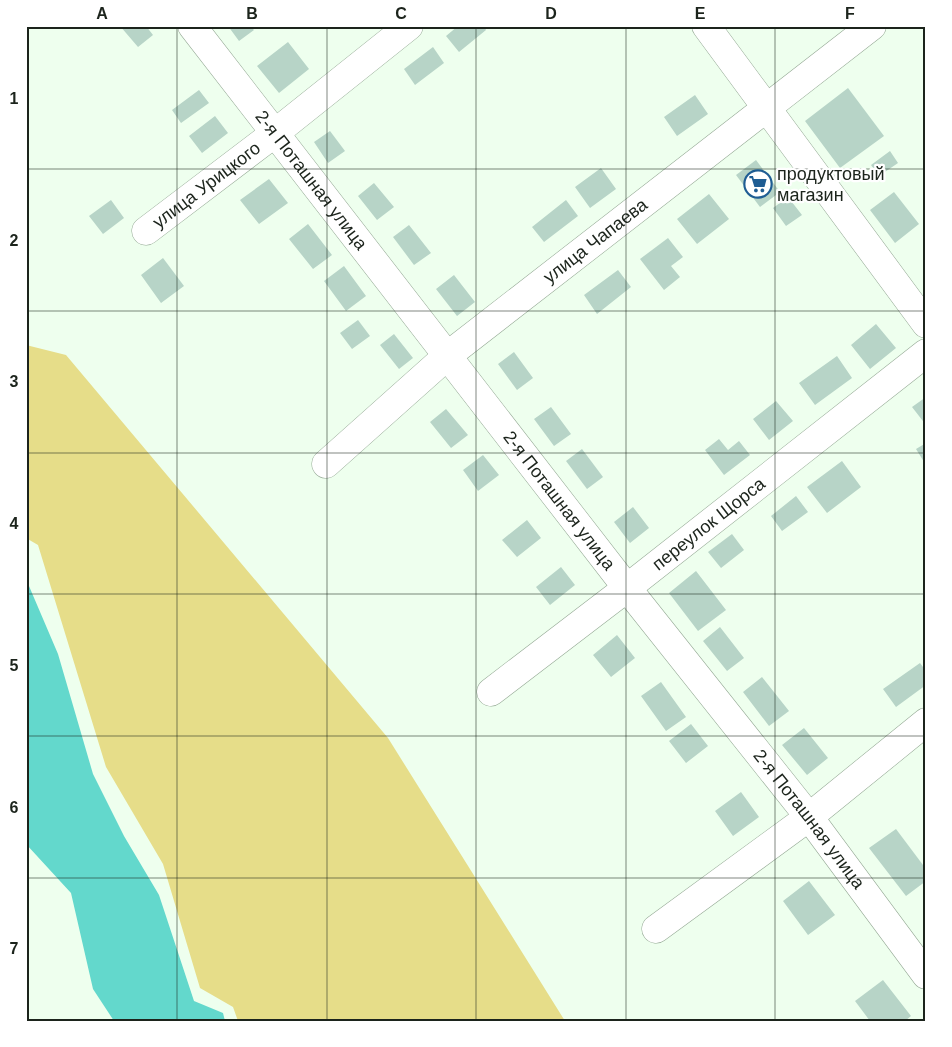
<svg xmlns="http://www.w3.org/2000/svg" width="952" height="1047" font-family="Helvetica,sans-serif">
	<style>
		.green { fill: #e6dd89 }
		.water { fill: #63d8cc }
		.building { fill: #b7d4c7 }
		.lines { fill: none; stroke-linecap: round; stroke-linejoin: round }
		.minor-casing { stroke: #94a894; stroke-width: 29 }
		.minor { stroke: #fff; stroke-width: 28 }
		.grid { fill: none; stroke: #1c241c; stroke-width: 1; stroke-opacity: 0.55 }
		.labels { text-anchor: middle; stroke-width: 4.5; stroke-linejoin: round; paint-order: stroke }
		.poi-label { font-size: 18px; fill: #1c241c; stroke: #fff; text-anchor: start }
		.street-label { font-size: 18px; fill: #1c241c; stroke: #fff }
		.neatline { fill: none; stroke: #1c241c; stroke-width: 2 }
		.grid-label { font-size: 16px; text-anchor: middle; font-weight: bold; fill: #1c241c }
	</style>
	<rect width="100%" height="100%" fill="#efe"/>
	<path class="green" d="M26,345L66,355L388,738L565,1021H238L233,1007L200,988L163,864L106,767L38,545L26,538Z"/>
	<path class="water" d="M26,579L58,654L93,774L124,836L159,895L194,1001L223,1013L225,1021H114L93,989L71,893L26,844Z"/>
	<path class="building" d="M120,26H146L153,35L138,47Z
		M228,26H250L254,30L239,41Z
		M458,26H484L486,30L459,52L446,36Z
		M288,42L309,69L279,93L257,66Z
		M433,47L444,63L415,85L404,69Z
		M848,88L884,136L840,168L805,121Z
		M199,90L209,103L181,123L172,110Z
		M695,95L708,114L677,136L664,117Z
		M215,116L228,133L202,153L189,136Z
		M330,131L345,151L328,163L314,142Z
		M890,151L898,163L879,176L871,165Z
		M756,160L780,192L760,207L736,175Z
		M601,168L616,189L590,208L575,187Z
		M269,179L288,203L259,224L240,200Z
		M374,183L394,207L377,220L358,196Z
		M894,192L919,224L895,243L870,210Z
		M709,194L729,219L697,244L677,219Z
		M788,197L802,215L786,226L773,208Z
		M111,200L124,218L103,234L89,216Z
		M566,200L578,216L544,242L532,227Z
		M308,224L332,255L313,269L289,239Z
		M409,225L431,253L414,265L393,237Z
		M668,238L683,257L671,266L680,277L664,290L640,259Z
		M163,258L184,286L161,303L141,275Z
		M344,266L366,296L346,311L324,281Z
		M618,270L631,287L597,314L584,295Z
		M454,275L475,302L457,316L436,289Z
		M358,320L370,336L352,349L340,333Z
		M876,324L896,348L870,369L851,345Z
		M394,334L413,358L399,369L380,345Z
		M514,352L533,378L517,390L498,364Z
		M837,356L852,378L815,405L799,383Z
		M926,397V425L912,407Z
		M776,401L793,421L769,440L753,419Z
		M551,407L571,434L554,446L534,419Z
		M446,409L468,435L451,448L430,422Z
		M719,439L728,450L739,441L750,455L724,475L705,450Z
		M926,443V465L916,449Z
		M582,449L603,477L587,489L566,461Z
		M483,455L499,475L478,491L463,470Z
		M842,461L861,487L827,513L807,487Z
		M796,496L808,512L782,531L771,516Z
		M633,507L649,528L630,543L614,522Z
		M527,520L541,538L517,557L502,540Z
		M732,534L744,550L721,568L708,552Z
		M561,567L575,585L550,605L536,587Z
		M696,571L726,610L698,631L669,593Z
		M720,627L744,658L727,671L703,641Z
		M617,635L635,658L611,677L593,655Z
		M920,663L926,671V685L896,707L883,689Z
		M762,677L789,711L769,726L743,692Z
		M661,682L686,717L666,731L641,696Z
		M691,724L708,746L686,763L669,741Z
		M804,728L828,758L807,775L782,745Z
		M741,792L759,817L733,836L715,811Z
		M896,829L926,869V881L906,896L869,848Z
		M809,881L835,915L808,935L783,901Z
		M883,980L911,1016L905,1021H870L855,1001Z"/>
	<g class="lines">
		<g class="minor-casing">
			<g id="minor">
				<path id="s1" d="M192,26L627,588L809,817L926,975"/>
				<path d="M706,26L926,324"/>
				<path id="s2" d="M146,231L275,133L409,26"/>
				<path id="s3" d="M326,464L447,356L872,26"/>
				<path id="s4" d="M491,692L627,588L926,353"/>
				<path d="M656,929L809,817L926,722"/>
			</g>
		</g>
		<use href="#minor" class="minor"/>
	</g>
	<path class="grid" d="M177,26V1021M327,26V1021M476,26V1021M626,26V1021M775,26V1021M26,169H926M26,311H926M26,453H926M26,594H926M26,736H926M26,878H926"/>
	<defs>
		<g id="supermarket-ring" transform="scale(1.4375)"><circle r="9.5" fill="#fff" stroke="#1f5d93" stroke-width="1.5"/><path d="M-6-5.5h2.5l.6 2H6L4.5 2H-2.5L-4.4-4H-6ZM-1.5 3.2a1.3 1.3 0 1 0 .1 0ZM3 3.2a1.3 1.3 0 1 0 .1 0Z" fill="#1f5d93"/></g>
	</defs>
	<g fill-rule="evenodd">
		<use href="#supermarket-ring" x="758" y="184"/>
	</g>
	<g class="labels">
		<g class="poi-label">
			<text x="777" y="180">продуктовый<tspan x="777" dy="21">магазин</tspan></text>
		</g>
		<g class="street-label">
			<text dy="6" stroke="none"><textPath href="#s1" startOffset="195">2-я Поташная улица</textPath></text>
			<text dy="6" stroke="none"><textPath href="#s2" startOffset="76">улица Урицкого</textPath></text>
			<text dy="6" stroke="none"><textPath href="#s3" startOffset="350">улица Чапаева</textPath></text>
			<text dy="6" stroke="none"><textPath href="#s1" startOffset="600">2-я Поташная улица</textPath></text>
			<text dy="6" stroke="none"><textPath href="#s4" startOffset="275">переулок Щорса</textPath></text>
			<text dy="6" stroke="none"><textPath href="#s1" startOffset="1005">2-я Поташная улица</textPath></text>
		</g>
	</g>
	<rect width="952" height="1047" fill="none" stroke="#ffffff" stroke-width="55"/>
	<rect x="28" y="28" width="896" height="992" class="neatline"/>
	<g class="grid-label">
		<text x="102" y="19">A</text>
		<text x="252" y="19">B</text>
		<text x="401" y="19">C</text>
		<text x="551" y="19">D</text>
		<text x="700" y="19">E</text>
		<text x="850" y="19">F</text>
		<text x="14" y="104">1</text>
		<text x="14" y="246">2</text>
		<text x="14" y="387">3</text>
		<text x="14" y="529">4</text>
		<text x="14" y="671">5</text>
		<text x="14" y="813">6</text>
		<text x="14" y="954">7</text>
	</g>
</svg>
